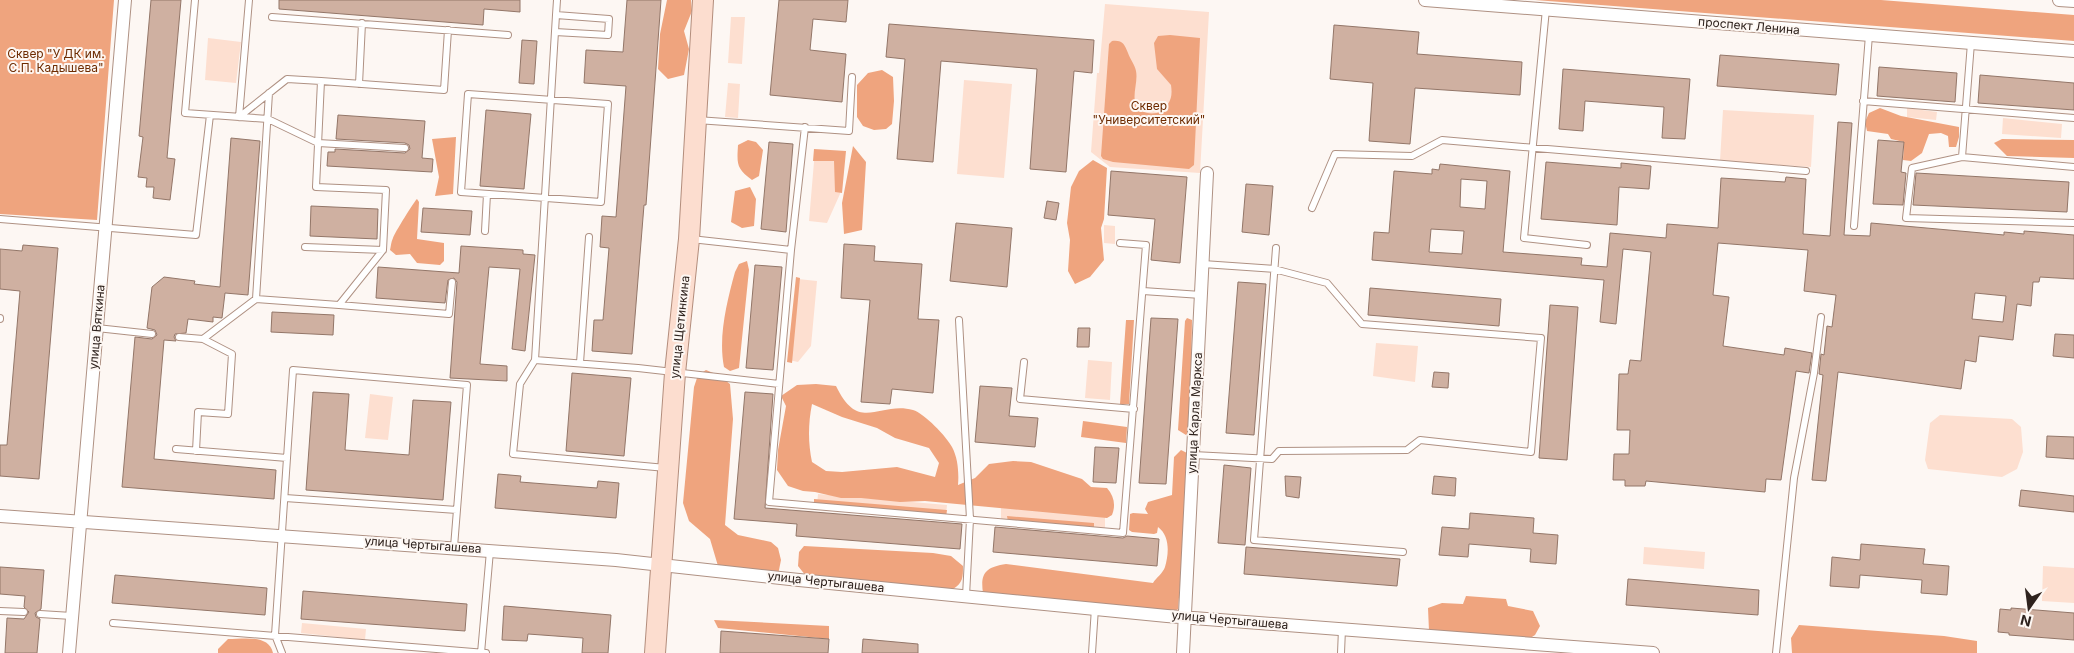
<svg xmlns="http://www.w3.org/2000/svg" width="2074" height="653" font-family="Inter,sans-serif">
	<style>
		.green { fill: #fddfd0 }
		.forest { fill: #efa47e; fill-rule: evenodd }
		.building { fill: #cfb0a1; stroke: #937668; fill-rule: evenodd }
		.lines { fill: none; stroke-linecap: round; stroke-linejoin: round }
		.lane-casing { stroke: #af9183; stroke-width: 8 }
		.street-casing { stroke: #af9183; stroke-width: 14 }
		.primary-casing { stroke: #b38d7c; stroke-width: 22 }
		.lane { stroke: #fff; stroke-width: 6 }
		.street { stroke: #fff; stroke-width: 12 }
		.primary { stroke: #fcddcf; stroke-width: 20 }
		.labels { text-anchor: middle; stroke-width: 4; stroke-linejoin: round; paint-order: stroke }
		.street-label { font-size: 12px; fill: #2e221d; stroke: #fdf7f3 }
		.park-label { font-size: 12px; fill: #6d2b00; stroke: #fdf7f3 }
	</style>
	<rect width="100%" height="100%" fill="#fdf7f3"/>
	<path class="green" d="M1105,4L1209,12L1200,173L1110,167L1091,152L1097,73H1099Z
		M731,17H745L742,64L728,63Z
		M208,38L241,42L236,83L205,80Z
		M964,80L1012,84L1004,178L957,174Z
		M728,83L740,84L738,118L725,117Z
		M1907,108L1937,112L1936,120L1907,117Z
		M1723,110L1814,115L1811,167L1720,161Z
		M2003,118L2062,124L2061,138L2002,134Z
		M815,150L845,152L840,194L827,223L809,221Z
		M1104,225L1115,226V244L1104,243Z
		M798,279L817,281L811,346L798,362L789,360Z
		M1376,343L1418,346L1415,382L1373,376Z
		M1088,360L1112,362L1110,400L1085,398Z
		M370,394L393,397L388,440L365,438Z
		M1940,415L2012,419L2021,427L2023,452L2017,469L2002,477L1928,469L1925,460L1930,423Z
		M818,494L947,505L946,516L817,506Z
		M1001,504L1105,514V529L1001,520Z
		M1644,547L1705,552L1704,569L1643,564Z
		M2043,566L2074,568V603L2042,601Z
		M302,623L366,629L365,640L301,633Z"/>
	<path class="forest" d="M0,0H114L97,220L0,214Z
		M667,0H691L692,11L684,31L689,49L684,75L668,79L658,69L660,34Z
		M1535,0H1881L2074,15V41Z
		M1170,35L1200,38L1194,165L1189,169L1113,162L1103,159L1101,156L1109,44L1112,41C1123,40 1124,44 1128,53C1130,59 1135,65 1136,71C1138,81 1133,92 1135,102C1140,117 1162,117 1168,104C1172,98 1172,92 1171,85L1157,69L1154,43L1158,36Z
		M882,70L893,77L894,101L892,124L886,129L874,130L863,126L857,117V85L868,73Z
		M1880,108L1901,116L1959,127V137L1956,147H1949L1948,136L1941,133L1929,134L1922,153L1911,161L1903,160L1904,142L1891,139L1888,134L1867,131L1865,122L1869,113Z
		M456,137L453,194L435,196L439,177L432,139Z
		M2002,139L2074,140V158L2007,156L1994,143Z
		M748,140L756,142L763,150L759,176L752,180C736,168 737,164 738,145Z
		M853,146L866,162L862,230L844,234L842,203Z
		M814,149L846,151L842,193L835,192L834,161H813Z
		M1093,160L1107,168L1104,219L1101,228L1104,260L1090,277L1075,284L1068,271L1070,240L1067,223L1071,187L1079,171Z
		M750,187L756,199L754,226L742,228L731,222L735,191Z
		M417,199L419,202L417,239L444,243V261L440,265L417,263L410,254L396,255L390,250C391,246 391,242 393,238C394,234 415,200 417,199Z
		M747,261L749,270L739,368L730,371L724,367C718,337 727,301 735,272L739,264Z
		M796,277L800,278L792,363L787,362Z
		M1187,318L1192,320L1190,430L1186,435L1178,430L1185,321Z
		M1126,320H1134L1129,404H1120Z
		M706,370L718,375L730,384L733,419L725,525L738,535L771,542L778,548L781,560L778,575L718,566L710,539L689,521L683,503L694,387L698,375Z
		M816,384L836,386C859,434 879,401 913,410C924,413 947,437 952,447C958,458 959,473 958,485L975,478L989,464L1013,461L1031,462L1082,479L1091,487L1107,488C1114,496 1116,505 1112,515L1107,518L925,501L900,502L861,498H841L815,492L803,491L788,486L777,470L778,450L786,406L781,396L797,385ZM812,404L842,417L877,428L895,438L929,448L939,463L935,477L897,467L842,472L826,471L812,462C808,443 808,424 812,404Z
		M1083,421L1127,427L1126,443L1081,437Z
		M1181,450L1189,454L1187,505L1178,609L1172,613L983,593C980,573 986,567 1006,564L1153,583C1156,578 1163,573 1165,567C1169,553 1170,536 1158,527L1157,533L1154,534L1132,532L1129,530L1130,514L1133,513L1148,514L1145,509L1148,502L1172,495L1174,457Z
		M814,499L947,510L946,517L814,508Z
		M1007,516L1094,523V529L1008,522Z
		M804,546L933,553L951,556L963,566C963,577 963,583 953,589L806,576L798,566L799,552Z
		M1466,596L1506,599L1508,606L1533,611L1540,626L1535,635L1521,644L1429,631L1428,608L1442,603L1463,604Z
		M714,620L829,626V639L718,628Z
		M1799,625L1944,636L1977,641V653H1792L1791,638Z
		M228,639C243,639 269,634 273,653H218V649Z"/>
	<path class="building" d="M151,0H181L167,158L175,159L170,200L153,198L154,187H146L147,178L138,177L143,137L139,136Z
		M279,0H520V12L484,9L483,25L279,9Z
		M627,0H661L646,205H644L632,354L592,351L594,320H603L609,248L600,247L602,216L616,217L626,86L584,83L586,50L623,52Z
		M779,0H848L846,22L813,19L810,50L846,54L842,102L770,95Z
		M889,24L1094,40L1092,73L1074,71L1066,172L1030,169L1037,69L941,61L933,162L897,159L905,59L886,57Z
		M1334,25L1419,32L1417,54L1522,62L1520,95L1415,88L1410,144L1369,141L1373,83L1330,79Z
		M522,40L537,41L534,84L519,83Z
		M1720,55L1839,64L1836,95L1717,86Z
		M1879,67L1957,73L1955,102L1877,96Z
		M1563,69L1690,79L1685,139L1662,138L1664,107L1585,101L1583,131L1559,129Z
		M1980,75L2074,83V110L1978,103Z
		M486,110L531,114L524,189L480,186Z
		M338,115L425,121L422,158L433,159L432,172L327,166L328,152H335V149L405,153L410,149L409,145L405,143L336,139Z
		M1838,122L1852,123L1844,235L1870,236L1871,223L2004,235V232L2024,234V231L2074,235V279L2040,277L2039,282H2033L2031,306L2017,304L2013,340L1979,336L1976,362L1965,360L1961,389L1838,372L1826,481L1812,480L1823,375L1819,374L1821,354L1824,355L1827,326L1832,327L1836,295L1804,291L1808,250L1718,243L1713,295L1729,297L1723,346L1784,355L1785,348L1812,353L1809,373L1796,371L1781,480L1766,479L1765,492L1646,481L1645,486H1625V480H1613L1614,454H1629L1630,430H1617L1619,374H1628L1630,360L1641,361L1651,252L1623,249L1616,324L1600,322L1604,280L1372,260L1374,232L1389,233L1394,171L1432,174V169L1439,170L1440,164L1510,171L1503,252L1582,258L1581,265L1607,267L1610,233L1666,238L1667,224L1718,228L1721,178L1785,182L1786,177L1806,179L1803,234L1830,236ZM1461,179L1487,181L1485,209L1460,207ZM1431,229L1464,231L1462,254L1429,252ZM1975,293L2006,296L2003,322L1972,319Z
		M231,138L260,141L248,295L225,293L222,318L213,317V322L188,319L186,333L175,334L174,337L176,341L164,340L154,459L276,470L274,499L122,487L135,337L152,339L157,335L155,330L147,328L152,287L164,277L195,281L194,284L220,287Z
		M1878,140L1904,142L1901,172L1906,173L1903,205L1873,204Z
		M769,142L793,144L786,232L761,229Z
		M1546,162L1621,168V163L1651,166L1649,189L1619,187L1617,225L1541,219Z
		M1111,171L1187,177L1180,263L1151,260L1155,219L1108,215Z
		M1916,173L2069,182L2067,212L1913,205Z
		M1246,184L1273,186L1269,235L1242,232Z
		M1047,201L1059,203L1056,220L1044,218Z
		M311,206L378,209L377,239L310,236Z
		M423,208L472,211L470,235L421,232Z
		M956,223L1012,228L1007,287L950,281Z
		M844,244L875,246L874,261L922,264L918,319L939,320L933,393L892,389L890,404L861,402L870,300L841,298Z
		M23,245L58,248L39,479L0,476V445H7L20,291L0,289V249L22,251Z
		M461,246L523,250V254L535,255L525,351L512,349L520,269L489,267L480,364L507,366V381L450,378L457,282L454,278L448,280L445,303L376,298L378,267L459,273Z
		M755,265L782,267L773,370L746,368Z
		M1238,282L1266,284L1254,435L1226,433Z
		M1370,288L1501,299L1499,326L1368,315Z
		M1550,305L1578,307L1567,460L1539,458Z
		M272,312L334,315L333,335L271,332Z
		M1151,318L1178,319L1166,484L1139,483Z
		M1078,328H1090L1089,347H1077Z
		M2055,334L2074,335V358L2053,356Z
		M1434,372L1449,373L1448,388L1432,387Z
		M572,373L631,378L624,456L566,451Z
		M980,386L1012,388L1009,416L1038,418L1035,447L975,442Z
		M313,392L349,394L345,450L409,455L413,400L451,402L443,500L306,490Z
		M745,392L773,394L765,508L962,524L960,549L796,536L797,524L734,519Z
		M2047,436L2074,437V459L2046,457Z
		M1095,447L1119,448L1116,483L1093,482Z
		M1224,465L1251,468L1245,545L1218,543Z
		M498,474L521,476L520,482L597,488L598,481L619,483L616,518L495,508Z
		M1285,476L1301,477L1299,498L1286,496Z
		M1434,476L1456,478L1455,496L1432,494Z
		M2021,490L2074,496V512L2019,506Z
		M1470,513L1534,518L1533,533L1558,535L1556,564L1530,562L1531,549L1469,544L1468,557L1439,555L1442,527L1469,529Z
		M995,527L1123,538L1127,536L1159,539L1157,566L993,552Z
		M1861,544L1925,549L1923,564L1949,566L1947,595L1921,593L1922,580L1860,575L1859,588L1830,586L1832,557L1860,560Z
		M1246,547L1400,559L1397,586L1244,574Z
		M0,567L44,570L41,609L35,613L36,617L40,619L37,653H5L7,618L24,619L29,612L24,607L25,596L0,594Z
		M115,575L267,588L265,615L112,603Z
		M1628,579L1759,590L1758,615L1626,605Z
		M303,591L467,604L465,631L301,619Z
		M504,606L611,615L608,653H582L583,638L528,634L527,641L502,640Z
		M2011,608L2074,613V640L2009,635V633L1998,632L2000,609L2011,610Z
		M721,631L829,639L828,653H720Z
		M863,639L918,644V653H862Z"/>
	<g class="lines">
		<g class="lane-casing">
			<path id="lane" d="M195,0L185,113L268,119L318,143L405,148
				M1546,9L1524,238L1587,245
				M556,15L557,0
				M272,17L508,35
				M555,32L608,35L609,19L556,15L535,360L638,368L779,384
				M321,81L444,90L448,30
				M359,84L362,23
				M468,94L608,104L601,202L461,192Z
				M1863,101L2074,118
				M239,117L249,0
				M697,120L849,131L852,77
				M805,127L791,250L769,502L1123,533L1146,245L1120,243
				M1962,157L1971,43
				M2074,167L1962,157L1912,168L1906,218L2074,223
				M1312,208L1335,154L1412,156L1442,140L1806,171
				M0,219L196,235L210,115
				M1854,226L1869,35
				M485,231L487,194
				M691,239L791,250
				M305,247L383,250
				M1276,248L1254,540L1403,552
				M1143,291L1201,295
				M256,299L269,93
				M339,305L449,314L452,282
				M0,318V319
				M959,320L970,519L966,596
				M97,328L152,334
				M179,337L203,339L232,354L228,414L198,412L196,451
				M203,339L256,299L339,305L383,250L386,190L316,187L321,81L287,79L239,117
				M535,360L520,384L513,454L666,468
				M1024,362L1020,399L1134,409
				M580,363L589,237
				M176,449L287,458L275,635L282,653
				M1193,455L1272,459L1279,451L1407,450L1420,440L1531,452L1541,338L1362,324L1327,283L1274,269L1203,264
				M287,458L293,370L467,385L454,547
				M285,498L457,510
				M0,611L24,612
				M40,614L72,616
				M113,623L486,653
				M481,653L490,551
				M1092,653L1095,608
				M1341,653L1342,629
				M1776,653L1794,478L1814,373L1821,317"/>
		</g>
		<g class="street-casing">
			<path id="street" d="M1425,0L2074,51
				M2059,0L2074,1
				M0,516L616,560L799,580L1167,616L1653,653
				M69,653L125,0
				M1183,653L1207,173"/>
		</g>
		<g class="primary-casing">
			<path id="primary" d="M655,653L675,373L689,239L703,0"/>
		</g>
		<use href="#lane" class="lane"/>
		<use href="#street" class="street"/>
		<use href="#primary" class="primary"/>
	</g>
	<g class="labels">
		<g class="street-label">
			<text transform="translate(1749 26) rotate(5)" y="4">проспект Ленина</text>
			<text transform="translate(97 327) rotate(-85)" y="4">улица Вяткина</text>
			<text transform="translate(680 327) rotate(-84)" y="4">улица Щетинкина</text>
			<text transform="translate(1195 413) rotate(-87)" y="4">улица Карла Маркса</text>
			<text transform="translate(423 545) rotate(4)" y="4">улица Чертыгашева</text>
			<text transform="translate(826 582) rotate(6)" y="4">улица Чертыгашева</text>
			<text transform="translate(1230 620) rotate(5)" y="4">улица Чертыгашева</text>
		</g>
		<g class="park-label">
			<text x="56" y="58">Сквер "У ДК им.<tspan x="56" dy="14">С.П. Кадышева"</tspan></text>
			<text x="1149" y="110">Сквер<tspan x="1149" dy="14">"Университетский"</tspan></text>
		</g>
	</g>
	<g transform="translate(2029 608) rotate(194)" stroke="#fdf7f3" stroke-width="4" paint-order="stroke">
	<path d="M0-4L9 19L0 12L-9 19Z" fill="#2e221d"/>
	<text y="-8" font-size="14" font-weight="bold" text-anchor="middle" fill="#2e221d">N</text>
	</g>
</svg>
